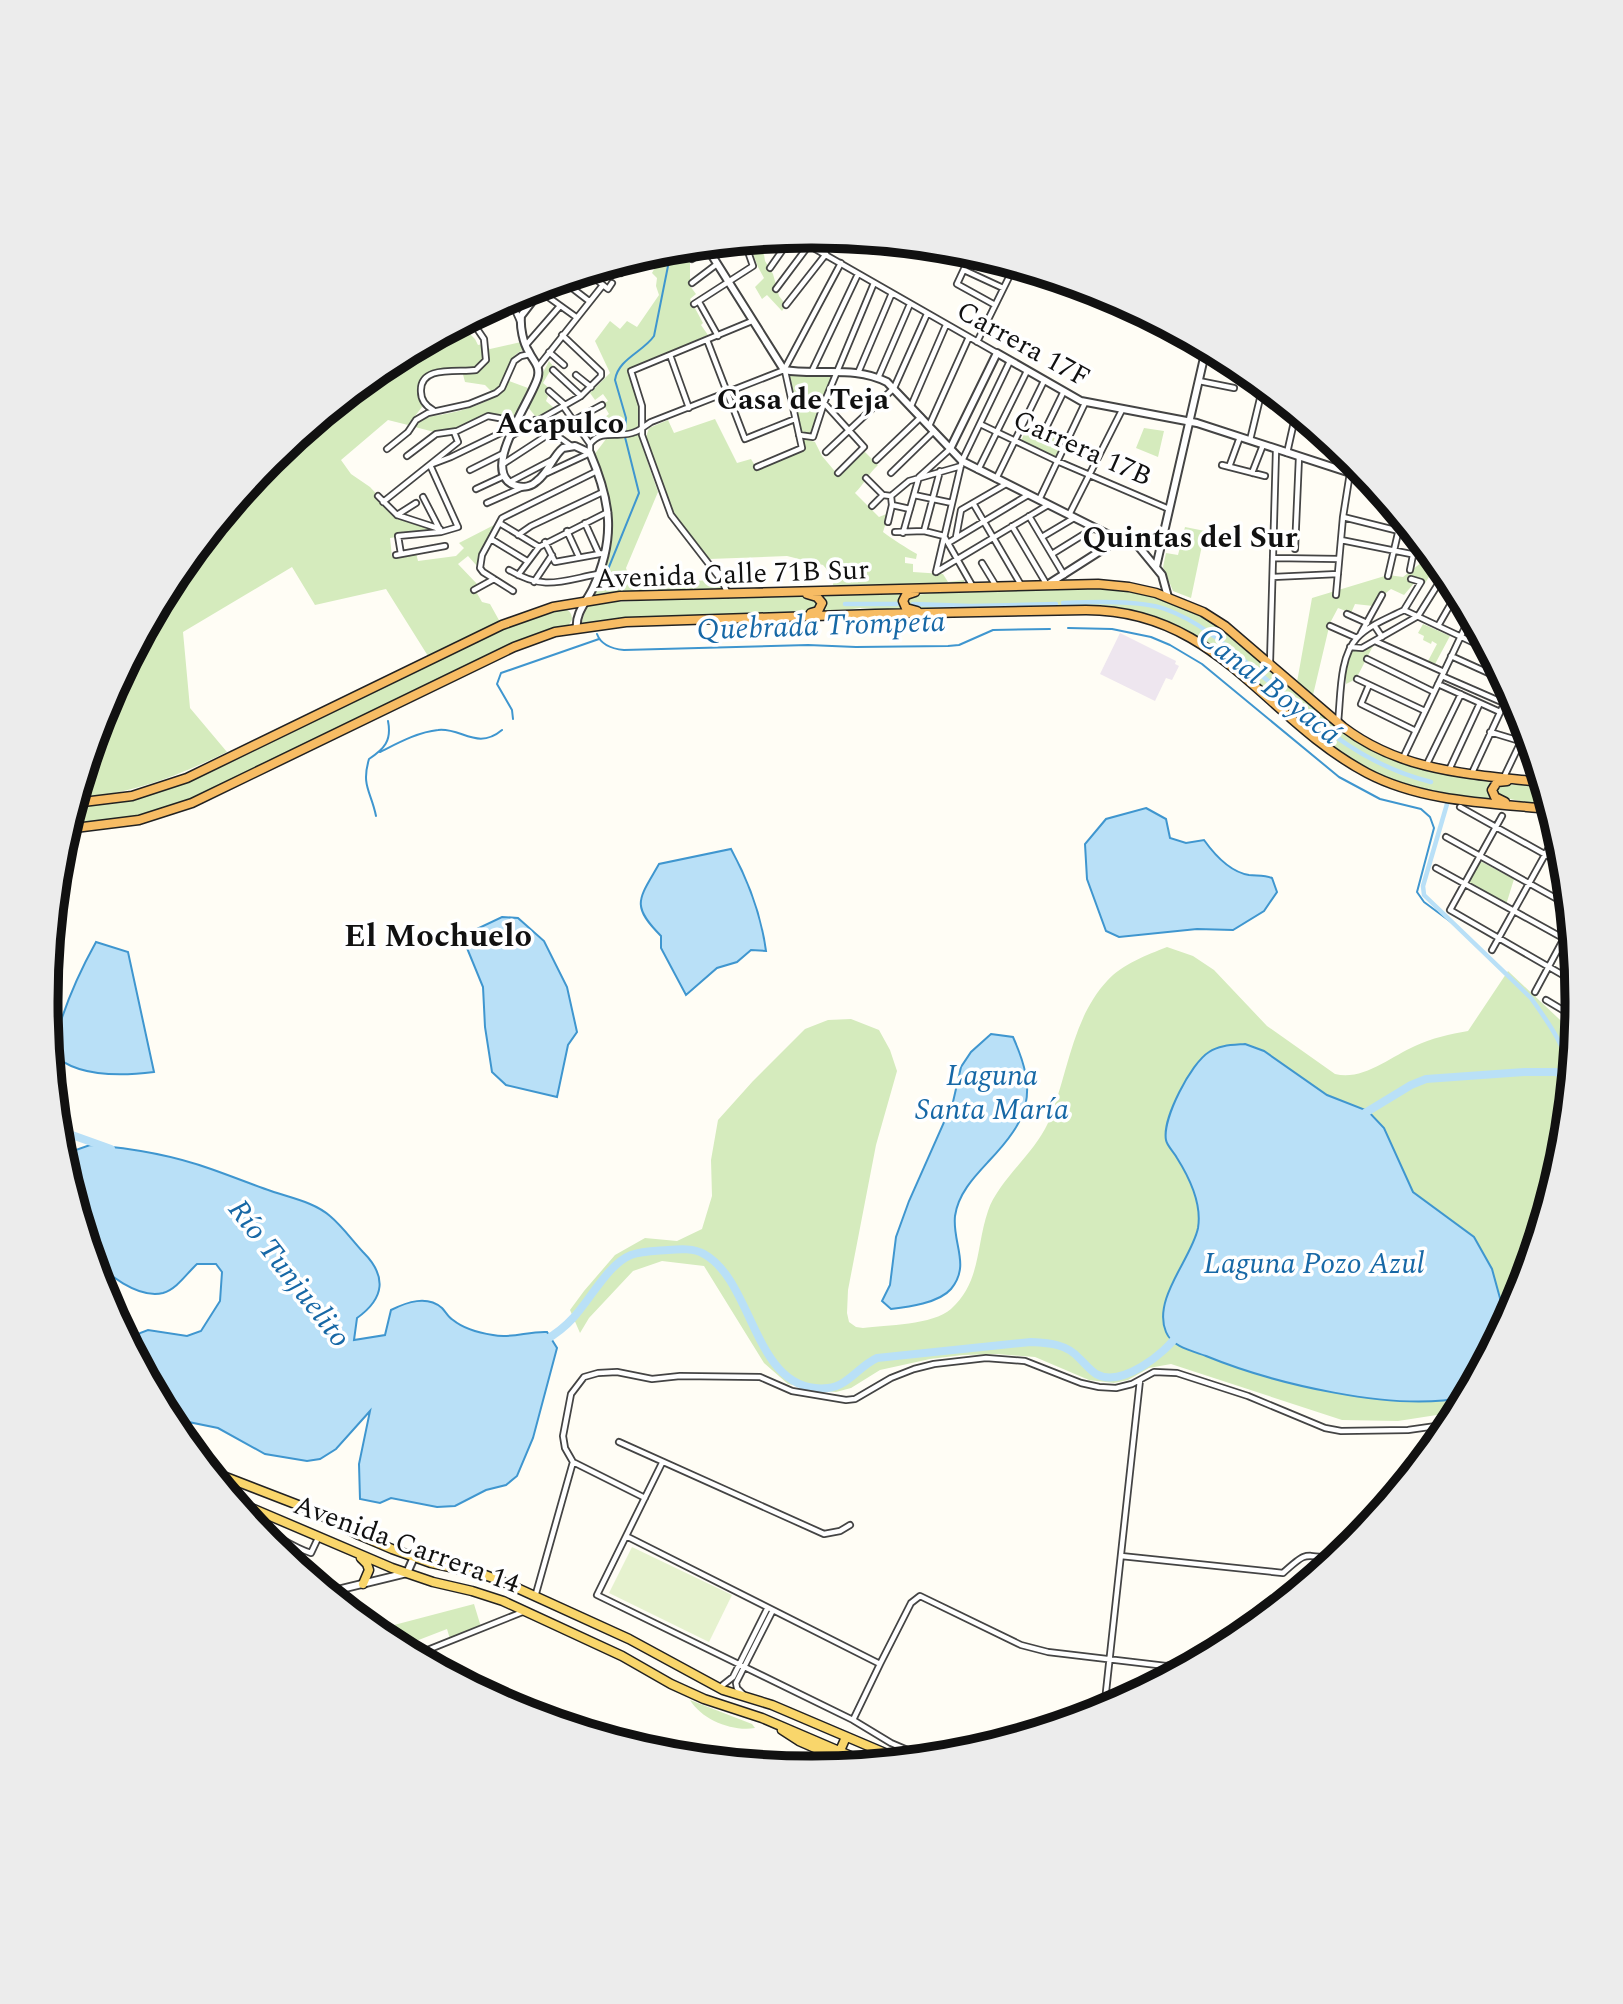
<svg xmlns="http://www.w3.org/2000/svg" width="1623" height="2004" font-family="Spectral,serif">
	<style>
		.industrial { fill: #eee6ef }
		.green { fill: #d5ebbd }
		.pitch { fill: #e6f2cf }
		.water { fill: #b9e0f7; stroke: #3f96cf; stroke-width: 2 }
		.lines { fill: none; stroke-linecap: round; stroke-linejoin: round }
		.stream { stroke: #3f96cf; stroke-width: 2 }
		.canal { stroke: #b9e0f7; stroke-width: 4.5 }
		.river { stroke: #b9e0f7; stroke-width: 8 }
		.minor-casing { stroke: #444; stroke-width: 8 }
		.tertiary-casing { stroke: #444; stroke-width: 10 }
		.primary-casing { stroke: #222; stroke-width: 11 }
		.trunk-casing { stroke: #222; stroke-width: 11 }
		.minor { stroke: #fff; stroke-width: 4.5 }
		.tertiary { stroke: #fff; stroke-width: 6 }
		.primary { stroke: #f9d66b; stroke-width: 8 }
		.trunk { stroke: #f7bc64; stroke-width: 8 }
		.labels { text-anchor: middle; stroke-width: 7; stroke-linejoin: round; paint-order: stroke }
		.street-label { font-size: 28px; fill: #111; stroke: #fff }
		.neighbourhood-label { font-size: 30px; font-weight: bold; fill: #111; stroke: #fff }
		.water-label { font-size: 30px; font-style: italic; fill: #1768a6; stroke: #fff }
		.quarter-label { font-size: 32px; font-weight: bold; fill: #111; stroke: #fff }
		.rim { fill: none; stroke: #111; stroke-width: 9 }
	</style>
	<rect width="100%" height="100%" fill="#fffdf5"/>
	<path class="industrial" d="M1120,633L1176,661L1175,664L1179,666L1172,680L1166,678L1155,701L1100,674Z"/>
	<path class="green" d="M762,241L765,261L773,274L779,296L786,305L782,311L767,295L762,299L755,287L764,278L758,267L750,246Z
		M691,248L696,255L690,259V286L696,294L690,299L703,323L701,325L708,335L630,369L638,404L641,443L658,492L626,568L631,583L717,580L722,590L595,595C599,581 606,567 609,553C617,519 605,487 594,455L606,439L605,428L600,421L609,414L603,404L608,401L603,394L595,400L590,393L610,373L595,341L610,321L620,329L627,321L637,327L659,295L656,286L657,278L652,273L657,264L646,256L662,251Z
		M461,325L475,339L478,345L483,344L490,349L521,342L523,350C503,358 510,383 492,392L485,385L465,382L461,367L429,371L418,384L422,407L408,425L388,420L341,460L351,474L370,487L397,516L436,528L435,531L390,538L392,557L416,553L418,561L456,556L464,548L459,543L496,524L478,555L477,566L468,556L458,564L478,585L474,588L482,602L490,604L500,622L428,656L386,589L315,605L292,567L183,632L190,708L227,752C175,777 135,793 77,798L104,708L175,576L270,460L386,365Z
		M549,361L553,366L543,383L549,388L545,393L548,396L546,401L555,409L537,418L526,405Z
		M832,375L812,435L800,432L789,376Z
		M509,381L528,388L514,418L491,413L458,429L438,433L415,427C424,415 432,417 445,414C466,410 499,401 509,381Z
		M715,419L737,463L751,459L757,469L803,451L801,438L815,442L822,456L838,475L864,451L878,465C869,473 864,484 855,493L879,517L889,513L883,532C895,541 905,547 917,554L916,559L905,557V563L913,564V572L943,574L948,582L964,580V584L833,585L834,578L823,565L787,556L709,559L676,519L646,437L649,428L668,420L674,433Z
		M1028,425L1064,442L1056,458L1021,441Z
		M1144,428L1164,431L1158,457L1136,448Z
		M1185,527L1205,531L1191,598L1173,591L1163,567L1166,553L1178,555Z
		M1431,555L1438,563L1425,583L1415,582L1404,595L1391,589L1386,593L1382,592L1373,606L1355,604L1351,613L1338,608L1330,623L1313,695L1297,682L1312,598L1388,575L1403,577Z
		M1096,588C1139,591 1177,601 1215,623L1383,755C1418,770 1454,774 1492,779L1487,790L1492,801L1408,786L1366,769L1334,748L1203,641L1177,625L1152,615L1106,608L956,611L912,608L908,606L907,596L943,592Z
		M903,593L900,603L904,610L860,608L822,613L826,602L820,594Z
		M756,596L811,597L815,598L819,607L811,612L621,619L583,624L582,622L586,608L590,603Z
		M561,608C569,610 572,612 572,620L568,626L493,652L197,798L128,820L68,826L74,807L144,796L499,629Z
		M1423,624L1450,636L1435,664L1428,661L1437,644L1432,641L1431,644L1423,640L1424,636L1418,633Z
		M1374,644L1356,679L1346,684V666L1352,650H1362Z
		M1503,784L1543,786L1549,807L1500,797L1496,790L1497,786Z
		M1480,861L1514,879L1506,905L1468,884Z
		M1167,947L1193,956L1214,970L1267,1026L1335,1074C1363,1081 1390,1057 1415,1046C1432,1038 1450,1034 1468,1031L1508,971L1574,1033L1563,1152L1519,1295L1456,1412L1398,1421L1342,1420L1171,1364L1149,1368L1128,1380L1114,1383L1089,1380L1035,1357L997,1354L963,1355L930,1359L880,1370L851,1388L836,1392L814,1390L788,1384L764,1363L704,1266L662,1261L633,1271L589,1318L580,1333L570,1310L584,1291L615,1255L645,1238L677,1241L702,1229L712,1196L711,1160L718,1120L753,1081L805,1029L828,1020L851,1019L879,1030L890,1050L897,1071L876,1145L848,1290L847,1313L849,1322L856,1327L863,1328C886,1325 933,1325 951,1309C981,1282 976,1246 988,1211C998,1181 1034,1154 1048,1123C1068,1076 1071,1020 1107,981C1122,964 1147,955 1167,947Z
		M474,1604L481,1627L450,1639L447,1629L416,1641L422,1658L386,1639L375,1630Z
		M690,1700L752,1724L755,1728C733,1732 702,1720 690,1700Z"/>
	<path class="pitch" d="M632,1547L732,1595L709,1642L609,1593Z"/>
	<path class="water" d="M1146,808L1166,819L1170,838L1186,843L1204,840C1214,854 1230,872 1249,875C1257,876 1264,875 1272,878L1277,892L1264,911L1233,930L1197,929L1119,937L1106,931L1087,879L1085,844L1106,819Z
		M731,849C749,882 761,914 766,951L751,950L737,962L717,968L686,995L661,948V936C630,905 639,899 659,864Z
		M502,917L518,918L544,941L567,987L577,1032L568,1045L557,1097L506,1085L492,1072L485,1027L483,987L462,936Z
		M96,942L128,952L154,1072C122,1076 76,1078 52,1053C61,1013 76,978 96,942Z
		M991,1034L1013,1037C1038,1093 1030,1118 988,1162C974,1177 958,1194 955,1216C952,1243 971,1265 951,1289C939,1303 908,1307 891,1309L882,1301L890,1285L896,1237L909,1201L953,1102L961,1067L971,1052Z
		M1245,1044L1264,1051L1327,1095L1368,1111L1384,1128L1413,1192L1474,1237L1492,1269L1506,1320L1465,1397C1395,1413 1272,1383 1206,1356C1192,1351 1172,1347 1166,1332C1152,1299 1192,1258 1198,1228C1202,1204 1189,1177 1177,1158C1174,1152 1167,1146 1166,1140C1162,1119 1191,1063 1209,1052C1219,1045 1232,1045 1245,1044Z
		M90,1145C131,1148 172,1155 211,1169C231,1176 251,1184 271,1191C291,1198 314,1202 330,1216C342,1226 352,1240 363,1252C387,1276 385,1298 357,1318L354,1340L385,1335L391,1310C407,1302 427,1295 442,1308C446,1312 448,1317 453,1320C464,1329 480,1333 493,1335C512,1339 528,1331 547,1332L557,1348L533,1438L517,1476L506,1485L486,1490L455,1506L437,1507L391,1498L380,1503L360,1499L359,1464L370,1411L336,1449L320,1459L307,1461L265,1454L218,1428L169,1418L130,1344L140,1333L148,1330L187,1336L201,1331L220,1301L222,1272L216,1264H197C187,1273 177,1289 163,1293C139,1299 104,1274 92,1255L64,1163L70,1152Z"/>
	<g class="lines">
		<path class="stream" d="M625,431L626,418L615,380C618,359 643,352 654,336L668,266L658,252
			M600,589L639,493L625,437
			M1068,628L1112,629L1151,637L1170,645L1202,664L1339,777L1380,799L1421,809L1430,817L1434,828L1417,892L1424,902L1451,922
			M597,634C601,645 613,649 624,650L808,645L856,647L948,646L959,645L993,630L1050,629
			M513,719L512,710L497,684L501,673L599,639
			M380,752C398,743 418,732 438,730C461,727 477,751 502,730
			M376,816C371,791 361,786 369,759C384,749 392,741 388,721"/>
		<path class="canal" d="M1063,603C1090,602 1140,600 1165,609C1199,621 1226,645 1253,668C1311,717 1355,763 1431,782
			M845,604H897
			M913,604L971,606L1056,604
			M1447,804L1423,886L1424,895L1531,998C1547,1021 1567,1047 1570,1076"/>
		<path class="river" d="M1360,1116L1411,1085L1426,1079L1524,1072H1556L1570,1079
			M58,1130L111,1149
			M544,1341C554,1335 565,1327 573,1318C590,1300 608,1264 631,1255C642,1251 656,1251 668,1250C680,1249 694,1248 704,1254C755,1282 754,1396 828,1388C848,1386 859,1366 877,1358L1031,1342C1050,1343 1067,1344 1080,1359C1085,1364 1090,1370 1096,1374C1121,1388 1165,1354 1178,1334"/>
		<g class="minor-casing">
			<path id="minor" d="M796,238L997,353
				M956,250L970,257
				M971,254L957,284L995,305
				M973,254L1011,272
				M692,259L707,248
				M770,268L791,238
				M964,270L1003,288
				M588,273L608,289L612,283
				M621,273L631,260
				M593,277L599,270
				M563,281L589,301
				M692,283L717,264
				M537,289L576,317
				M776,289L809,245
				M510,299L520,321
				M699,302L718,336
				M694,304L753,266L745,243
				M786,305L826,254
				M707,340L745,439L795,419
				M977,342L1014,267
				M526,345L560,306
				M549,352L564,365
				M670,355L689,408
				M538,367L603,285
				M553,370L581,396
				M812,371L858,274
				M858,373L892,293
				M1240,374L1251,376
				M576,375L591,387
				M878,378L910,304
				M1199,381L1234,388
				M549,391L565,405
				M824,403L864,447L838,473
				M563,406L590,444
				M911,406L946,325
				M433,410C426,406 421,401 421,392C419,364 460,373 476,370L486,360L484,339L471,320
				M535,420L570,445
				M980,424L1057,461L1169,509
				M929,426L969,337
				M1044,432L1063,393
				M799,435L813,437L824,403L874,283
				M511,436L581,396L601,376V372L562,335
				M1250,440L1263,386
				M387,449L408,432L416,420L428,413L469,404L496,393L502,388L514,361L521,356L530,354
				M826,452L894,388L927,314
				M1287,453L1296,413
				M407,456L436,434L457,431L488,416L515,421
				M876,460L921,417
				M503,464L552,432L602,405
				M1222,465L1265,476
				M757,467L802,448L785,371
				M1229,467L1240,437
				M470,470L504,453
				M978,470L1027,371
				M547,473L590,453V444C602,428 620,439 635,432C641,430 646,425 651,422L784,370L841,263
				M891,473L934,431
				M1252,473L1263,445
				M866,478L883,495L891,496
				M996,479L1044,381
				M510,482L552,460
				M476,489L504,476
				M914,495L952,503
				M378,496L397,515L440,529
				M891,496L909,481L961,466
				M423,497L439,528
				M1039,500L1085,403
				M383,502L458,442L454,432
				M487,503L523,487
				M973,503L1021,585
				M892,505L910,509
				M872,506L883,495
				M397,515L416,503
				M1069,515L1122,410
				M1029,516L1064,575
				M1343,517L1415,535
				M888,522L892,505L891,496
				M585,523L599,554
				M501,524L539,547
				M1012,526L1047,585
				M567,531L579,557
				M924,531L940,471
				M895,532L924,531L944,536L973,587
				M903,533L919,477L950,449
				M518,535L531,526L603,492
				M956,537L961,510L1006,484
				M1042,537L1074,518
				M491,539L527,561
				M1341,540L1426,557
				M545,542L555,562L605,553
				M948,543L1028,495
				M1295,549L1299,457
				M401,554L398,536L441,532L458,527L430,465L451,457L513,427
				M1052,554L1094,528
				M396,555L445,546
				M1273,558L1339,559
				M982,563L996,586
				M509,570C544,591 561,581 598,574
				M1410,570L1413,555
				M936,572L962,461L1010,361
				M936,572L1048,505
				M518,575L539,547L608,512
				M1388,576L1398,533V515
				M1273,577L1338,574
				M534,582L552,555
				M474,590L494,579
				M513,591L483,572L480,568L482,555L502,518L597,471
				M728,594L722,581L671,515L642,435V406L631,371L752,321
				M1336,595L1343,517L1352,460
				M1404,610L1487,649
				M1404,610L1421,582L1411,579
				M1347,614L1367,623
				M1374,625L1382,637
				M1330,626L1357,638
				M1438,626L1457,593
				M1361,633L1382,595
				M1375,641L1444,672
				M1350,647L1362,648L1418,616L1445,573
				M1451,656L1504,680
				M1367,659L1434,692
				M1270,663L1276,450
				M1442,676L1520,710
				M1357,679L1425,711
				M1438,684L1500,712
				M1369,685L1361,704L1416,731
				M1338,722C1341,696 1339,657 1357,638C1369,625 1389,618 1404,610
				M1490,732L1530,744
				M1403,758L1470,617
				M1426,766L1461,694
				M1449,770L1480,703
				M1472,773L1510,691
				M1504,777L1526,731
				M1460,807L1564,865
				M1502,816L1450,910L1575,982
				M1446,837L1568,905
				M1436,868L1572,943
				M1492,950L1557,833
				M1535,992L1570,927
				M1546,1000L1576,1018
				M619,1442L824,1534L840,1531L850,1525
				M573,1462L645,1498
				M662,1463L597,1595L853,1720L891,1743L924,1757
				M259,1527L267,1514
				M258,1529L259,1527C277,1535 292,1547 311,1553L319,1536
				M626,1536L880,1664L853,1720
				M1121,1556L1283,1573C1307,1551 1303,1555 1335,1559
				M535,1597L573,1462L565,1448L563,1436L571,1394L584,1377L598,1373L617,1372L652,1379L680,1376L760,1377L792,1391L846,1400L855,1399L891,1378L914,1369L934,1364L986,1358L1025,1361L1081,1383L1099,1387L1116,1388L1132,1384L1154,1372L1177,1373L1248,1396L1325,1428L1341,1431L1408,1430L1450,1424
				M425,1651L525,1611
				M880,1664L911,1603L920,1596L1021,1645L1048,1652L1166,1666L1197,1660
				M719,1688L733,1677L767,1609
				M743,1694L737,1688L736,1683L772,1612
				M1104,1710L1140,1380"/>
		</g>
		<g class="tertiary-casing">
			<path id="tertiary" d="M706,246L784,370C818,376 854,365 887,382L962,461L1113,537L1131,541L1139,547L1162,575L1168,597
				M544,286L521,316C520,327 523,343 529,352C533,361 540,365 538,376C535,396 475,474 517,486C524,488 532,486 537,481C549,472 552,457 563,448L575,446L590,453C611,502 616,538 593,588C587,601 575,613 577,628
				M950,449L997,353L1081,401L1197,423L1369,479
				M1156,567L1206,349
				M1047,585L1119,539
				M329,1592L407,1573L414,1557L420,1552L463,1567"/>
		</g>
		<g class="primary-casing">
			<path id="primary" d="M210,1471L311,1510L359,1535L392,1549L431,1563L485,1575L506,1583L629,1639L723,1690L772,1705L899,1759
				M235,1501L392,1568L433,1582L472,1591L503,1601L622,1656L671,1684L704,1699L762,1718L867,1763
				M361,1558L367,1564L369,1570L363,1584
				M782,1730L799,1741L831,1755L839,1753L846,1737"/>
		</g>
		<g class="trunk-casing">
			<path id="trunk" d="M915,592L906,595L903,601L906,608L917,611
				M807,594L817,597L822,603L818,611L811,613
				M1505,802L1495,797L1492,790L1497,782L1507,781
				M75,803L132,796L187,778L502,625L553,607L620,596L1098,584L1129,587L1156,593L1203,612L1225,626L1343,727C1402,772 1470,774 1541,782
				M67,829L139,820L192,803L514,647L555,632L626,622L875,614L1086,610C1217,610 1264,718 1367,773C1422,802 1489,803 1550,809"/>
		</g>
		<use href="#minor" class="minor"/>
		<use href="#tertiary" class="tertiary"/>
		<use href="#primary" class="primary"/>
		<use href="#trunk" class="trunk"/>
	</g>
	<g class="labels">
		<g class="street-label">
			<text transform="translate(1024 343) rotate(29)" y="10">Carrera 17F</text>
			<text transform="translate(1083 447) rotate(24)" y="10">Carrera 17B</text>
			<text transform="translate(732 573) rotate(-2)" y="10">Avenida Calle 71B Sur</text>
			<text transform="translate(407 1543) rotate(20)" y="10">Avenida Carrera 14</text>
		</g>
		<g class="neighbourhood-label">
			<text x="803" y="409">Casa de Teja</text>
			<text x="560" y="433">Acapulco</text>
			<text x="1190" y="547">Quintas del Sur</text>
		</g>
		<g class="water-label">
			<text transform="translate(821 625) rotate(-2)" y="10">Quebrada Trompeta</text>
			<text transform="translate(1270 685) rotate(38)" y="10">Canal Boyacá</text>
			<text x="992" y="1085">Laguna<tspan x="992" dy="34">Santa María</tspan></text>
			<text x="1314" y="1273">Laguna Pozo Azul</text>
			<text transform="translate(290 1273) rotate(52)" y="10">Río Tunjuelito</text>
		</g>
		<g class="quarter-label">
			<text x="438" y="946">El Mochuelo</text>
		</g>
	</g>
	<path d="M0 0H1623V2004H0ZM811 248H812A753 753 0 0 1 1565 1001V1003A753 753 0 0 1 812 1756H811A753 753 0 0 1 58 1003V1001A753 753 0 0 1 811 248Z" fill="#ececec" fill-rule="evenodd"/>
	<path class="rim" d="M811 248H812A753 753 0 0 1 1565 1001V1003A753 753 0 0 1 812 1756H811A753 753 0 0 1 58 1003V1001A753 753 0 0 1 811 248Z"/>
</svg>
